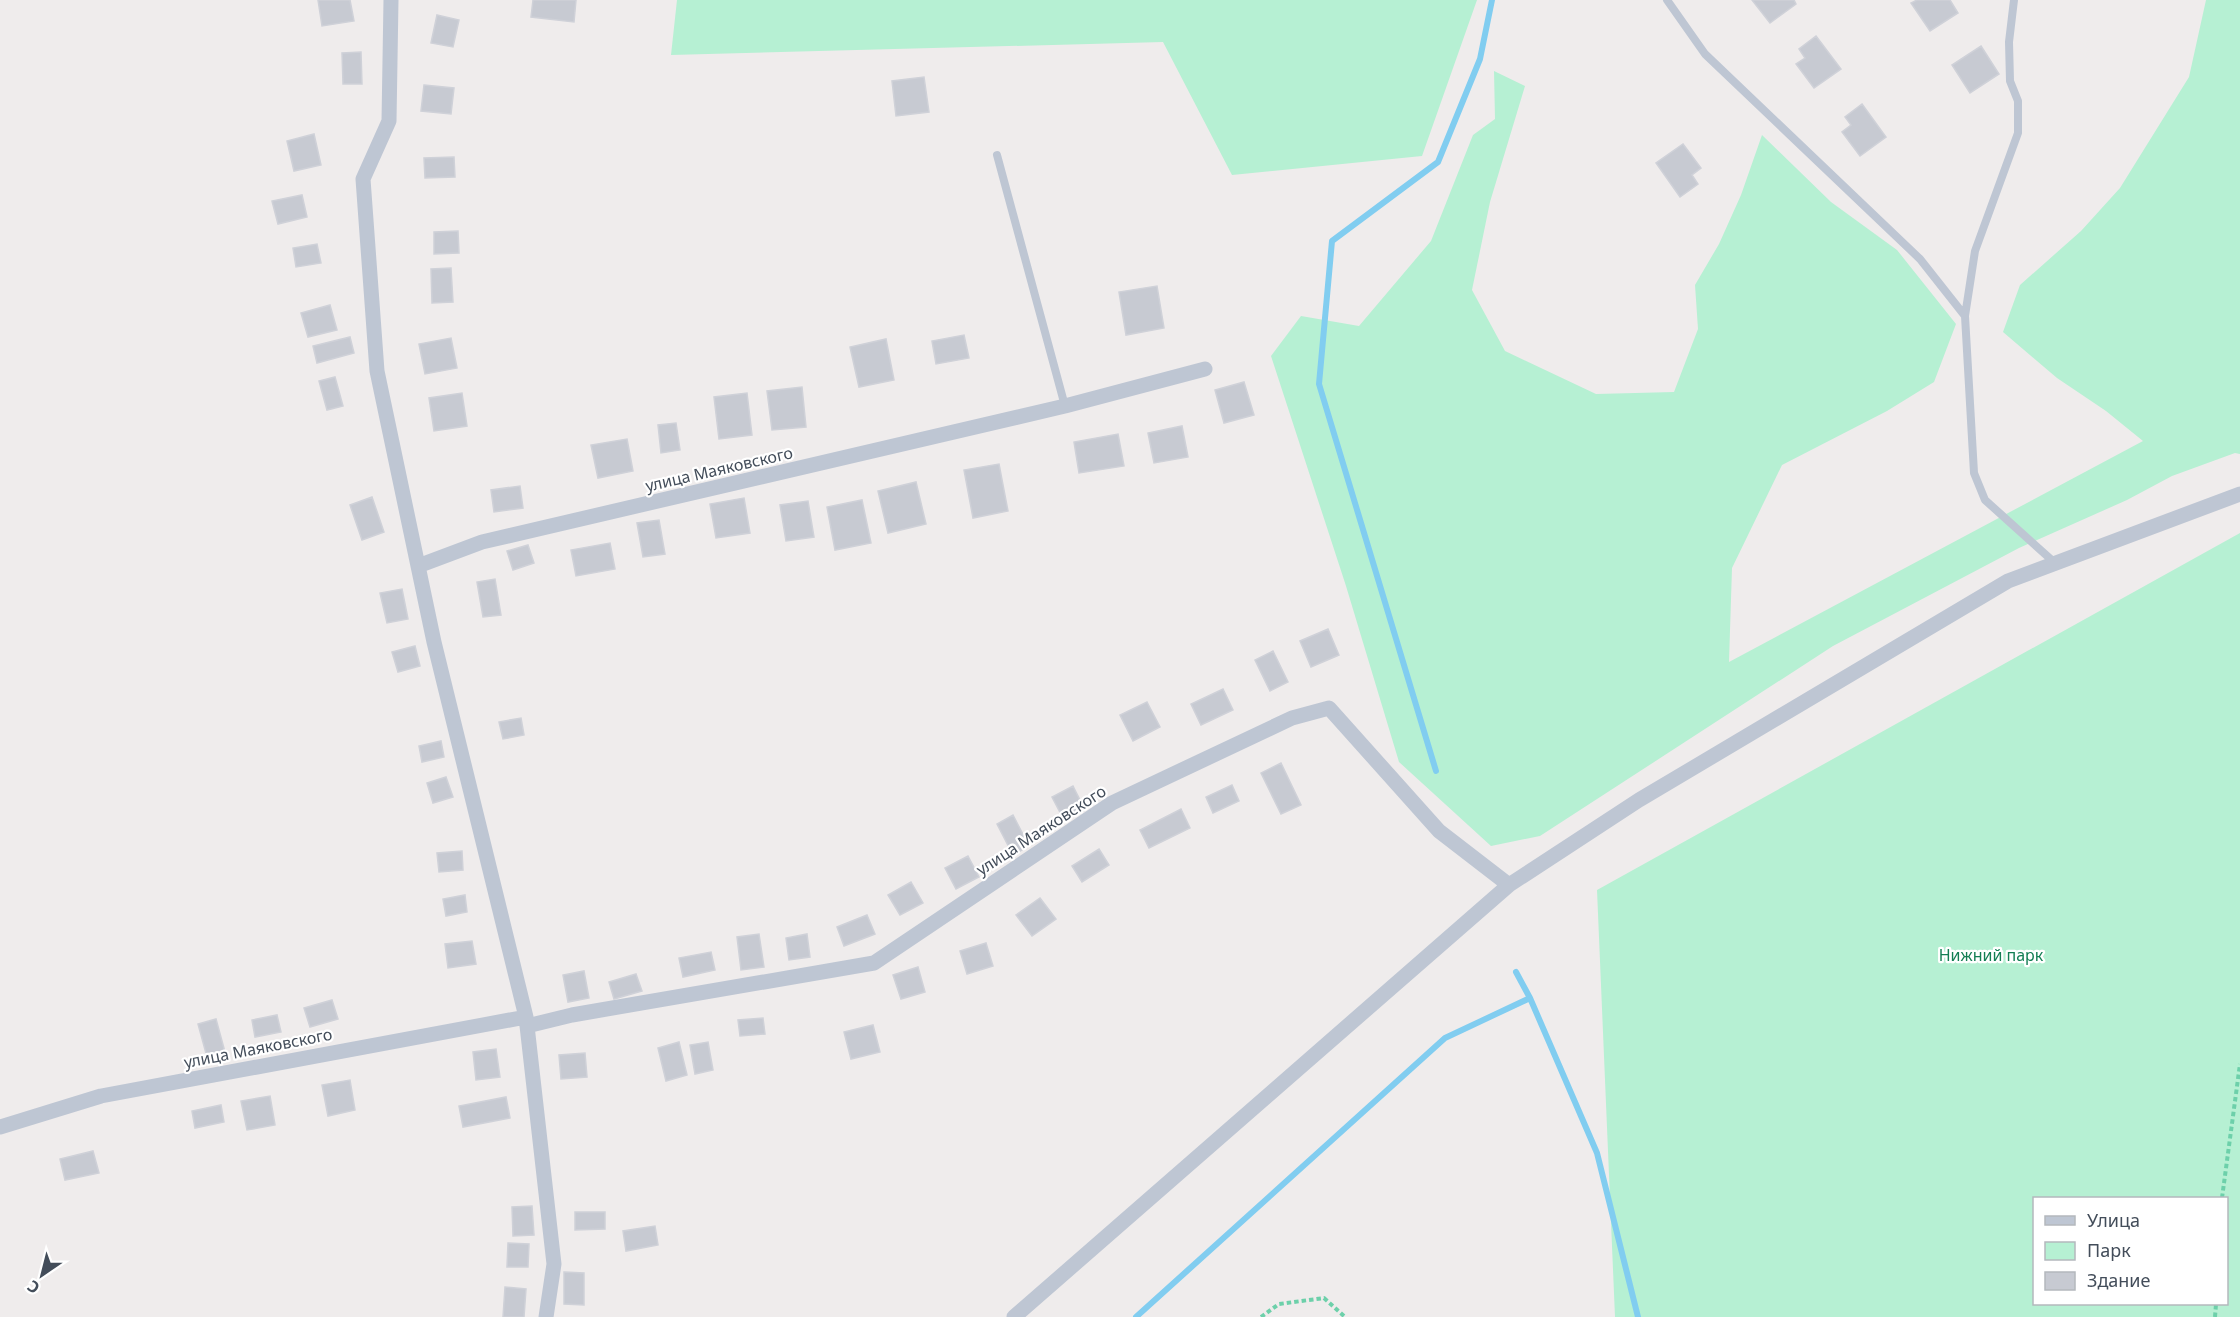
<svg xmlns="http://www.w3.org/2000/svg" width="2240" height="1317" font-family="'Noto Sans',sans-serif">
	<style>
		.green { fill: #b6f0d3; fill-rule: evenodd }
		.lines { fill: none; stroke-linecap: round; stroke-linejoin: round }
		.stream { stroke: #81cdf0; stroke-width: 6 }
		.building { fill: #c7cad2; stroke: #cfd1d8; stroke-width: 1.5 }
		.path { stroke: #6dd0aa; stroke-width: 4; stroke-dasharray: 4.5 3; stroke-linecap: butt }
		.service { stroke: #bec6d3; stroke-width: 8 }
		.minor { stroke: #bec6d3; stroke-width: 15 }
		.labels { text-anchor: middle; stroke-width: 4.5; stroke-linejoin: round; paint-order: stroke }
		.street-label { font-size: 16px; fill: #434d5a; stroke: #fff }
		.park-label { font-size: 16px; fill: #127e53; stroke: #fff }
	</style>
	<rect width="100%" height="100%" fill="#efecec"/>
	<path class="green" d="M677,0H1477L1422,156L1232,175L1163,42L671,55Z
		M2206,0H2240V454L2235,453L2172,476L2127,500L2019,548L1833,646L1540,836L1491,846L1399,762L1346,586L1271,356L1301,316L1359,326L1431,241L1473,135L1495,119L1494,71L1525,86L1490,202L1472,290L1505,351L1596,394L1674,392L1698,329L1695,285L1719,244L1741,195L1762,135L1831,202L1897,250L1956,324L1934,382L1887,411L1782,465L1732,568L1729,662L2143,441L2106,411L2057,378L2003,332L2020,285L2081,231L2120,188L2189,77Z
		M2240,533V1317H1615L1597,890ZM2034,1198H2226V1304H2034Z"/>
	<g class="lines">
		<path class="stream" d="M1436,771L1319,384L1332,241L1438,162L1480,59L1492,0
			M1516,972L1530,998L1597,1153L1638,1317
			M1136,1317L1445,1038L1530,998"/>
	</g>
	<path class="building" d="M318,0H350L354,21L322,26Z
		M533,0H576L574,22L531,17Z
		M1752,0H1794L1796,4L1770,23Z
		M1917,0H1950L1958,13L1930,31L1911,3Z
		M437,15L459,20L453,47L431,43Z
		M1816,36L1841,69L1814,88L1796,64L1805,58L1799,49Z
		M1981,46L1999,74L1970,93L1952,65Z
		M361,52L362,84H343L342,53Z
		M924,77L929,112L896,116L892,81Z
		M424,85L454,88L451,114L421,111Z
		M1862,104L1886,137L1860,156L1842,132L1851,125L1845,117Z
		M314,134L321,165L294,171L287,141Z
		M1683,144L1701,168L1692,175L1698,184L1680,197L1656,163Z
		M454,157L455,177L425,178L424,158Z
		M302,195L307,217L278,224L272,201Z
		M458,231L459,253L434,254V232Z
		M317,244L321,263L296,267L293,248Z
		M451,268L453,302L432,303L431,269Z
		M1157,286L1164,328L1126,335L1119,292Z
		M330,305L337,330L308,337L301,313Z
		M964,335L969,358L936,364L932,341Z
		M350,337L354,353L317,363L313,346Z
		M451,338L457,368L425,374L419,344Z
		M886,339L894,380L859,387L850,347Z
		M335,377L343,406L327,410L319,381Z
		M1244,382L1254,415L1224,423L1215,390Z
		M802,387L806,427L772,430L767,391Z
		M462,393L467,426L434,431L429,398Z
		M747,393L752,435L719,439L714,397Z
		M676,423L680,450L661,453L658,425Z
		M1182,426L1188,457L1154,463L1148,433Z
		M1118,434L1124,466L1079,473L1074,442Z
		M627,439L633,471L598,478L591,445Z
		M999,464L1008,511L973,518L964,470Z
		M916,482L926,524L888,533L878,491Z
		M520,486L523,508L494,512L491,490Z
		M372,497L384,532L362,540L350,505Z
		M744,498L750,533L716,538L710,504Z
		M862,500L871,543L835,550L827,507Z
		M808,501L814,537L786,541L780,505Z
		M659,520L665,554L643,557L637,523Z
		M610,543L615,569L576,576L571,550Z
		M528,545L534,563L513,570L507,551Z
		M495,579L501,615L483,617L477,582Z
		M402,589L408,619L387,623L380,593Z
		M1328,629L1339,655L1311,667L1300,641Z
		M415,646L420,666L398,672L392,652Z
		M1273,651L1288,682L1270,691L1255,660Z
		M1223,689L1233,710L1201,725L1191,704Z
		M1147,702L1160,727L1133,741L1120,715Z
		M521,718L524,735L503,739L499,722Z
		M441,741L444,757L422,762L419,746Z
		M1281,763L1301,805L1281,814L1261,773Z
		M446,777L453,797L433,803L427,783Z
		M1232,785L1239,801L1213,813L1206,797Z
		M1073,786L1085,810L1064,820L1052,797Z
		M1181,809L1190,828L1149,848L1140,830Z
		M1013,815L1029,846L1013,855L997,824Z
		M1099,849L1109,865L1082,882L1072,866Z
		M462,851L463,870L439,872L437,853Z
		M968,856L979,877L956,889L945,868Z
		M911,882L923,903L900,915L888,895Z
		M465,895L467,912L446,916L443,899Z
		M1040,898L1056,919L1032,936L1016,915Z
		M867,915L875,934L844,946L837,927Z
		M759,934L764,967L741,970L737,937Z
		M807,934L810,957L789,960L786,938Z
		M472,941L476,964L448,968L445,944Z
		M986,943L993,966L967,974L960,951Z
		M711,952L715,970L683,977L679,958Z
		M918,967L925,992L901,999L893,975Z
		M584,971L589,998L568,1002L563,975Z
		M636,974L642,991L614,999L609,982Z
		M332,1000L338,1019L310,1027L304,1008Z
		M277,1015L281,1032L255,1037L252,1020Z
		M763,1018L765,1034L740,1036L738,1020Z
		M216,1019L225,1052L207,1057L198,1024Z
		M873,1025L880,1052L851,1059L844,1032Z
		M679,1042L687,1075L666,1081L658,1048Z
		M708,1042L713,1070L695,1074L690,1045Z
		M496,1049L500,1077L476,1080L473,1052Z
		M585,1053L587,1077L561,1079L559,1055Z
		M350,1080L355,1110L328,1116L322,1085Z
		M270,1096L275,1125L247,1130L241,1101Z
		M506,1097L510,1118L463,1127L459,1106Z
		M221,1105L224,1122L195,1128L192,1111Z
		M93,1151L99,1173L65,1180L60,1159Z
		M532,1206L534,1235L513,1236L512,1207Z
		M575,1212H605V1229L575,1230Z
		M655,1226L658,1245L626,1251L623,1231Z
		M508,1243L529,1244L528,1267H507Z
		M564,1272L584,1273V1305L564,1304Z
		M505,1287L526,1289L524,1317H503Z"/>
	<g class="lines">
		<path class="path" d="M2222,1198L2240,1064
			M1261,1317L1279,1304L1324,1298L1345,1317
			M2215,1317L2216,1304"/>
		<path class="service" d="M1667,0L1705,54L1920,259L1965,316L1974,473L1985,500L2055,563
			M997,155L1065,406
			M1965,316L1975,251L2018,133V101L2010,81L2009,42L2014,0"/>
		<path class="minor" d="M391,0L389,121L363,179L377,371L434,642L526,1017L554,1264L546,1317
			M418,566L482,542L1065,406L1205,369
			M527,1026L572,1015L874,963L1112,803L1292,718L1329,708L1439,831L1509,885
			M0,1127L101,1096L526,1017
			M1014,1317L1509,885L1639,800L2008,581L2240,494"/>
	</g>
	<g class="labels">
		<g class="street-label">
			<text transform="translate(719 469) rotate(-13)" y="6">улица Маяковского</text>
			<text transform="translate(1041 830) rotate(-33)" y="6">улица Маяковского</text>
			<text transform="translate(258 1048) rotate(-11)" y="6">улица Маяковского</text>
		</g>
		<g class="park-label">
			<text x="1991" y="961">Нижний парк</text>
		</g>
	</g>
	<rect x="2033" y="1197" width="195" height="108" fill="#ffffff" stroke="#b4b8bd" stroke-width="1.5"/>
	<rect x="2045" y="1216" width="30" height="9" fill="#bec6d3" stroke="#b4b8bd" stroke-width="1.5"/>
	<text x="2087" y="1227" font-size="18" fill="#434d5a">Улица</text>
	<rect x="2045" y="1242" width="30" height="18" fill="#b6f0d3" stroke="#b4b8bd" stroke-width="1.5"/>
	<text x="2087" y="1257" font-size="18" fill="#434d5a">Парк</text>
	<rect x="2045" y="1272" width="30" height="18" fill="#c7cad2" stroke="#b4b8bd" stroke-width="1.5"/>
	<text x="2087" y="1287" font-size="18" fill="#434d5a">Здание</text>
	<g transform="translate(42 1275) rotate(215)" stroke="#ffffff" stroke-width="4.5" paint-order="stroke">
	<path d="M0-4.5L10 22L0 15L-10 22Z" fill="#434d5a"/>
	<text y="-9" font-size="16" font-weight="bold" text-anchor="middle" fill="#434d5a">С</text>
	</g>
</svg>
